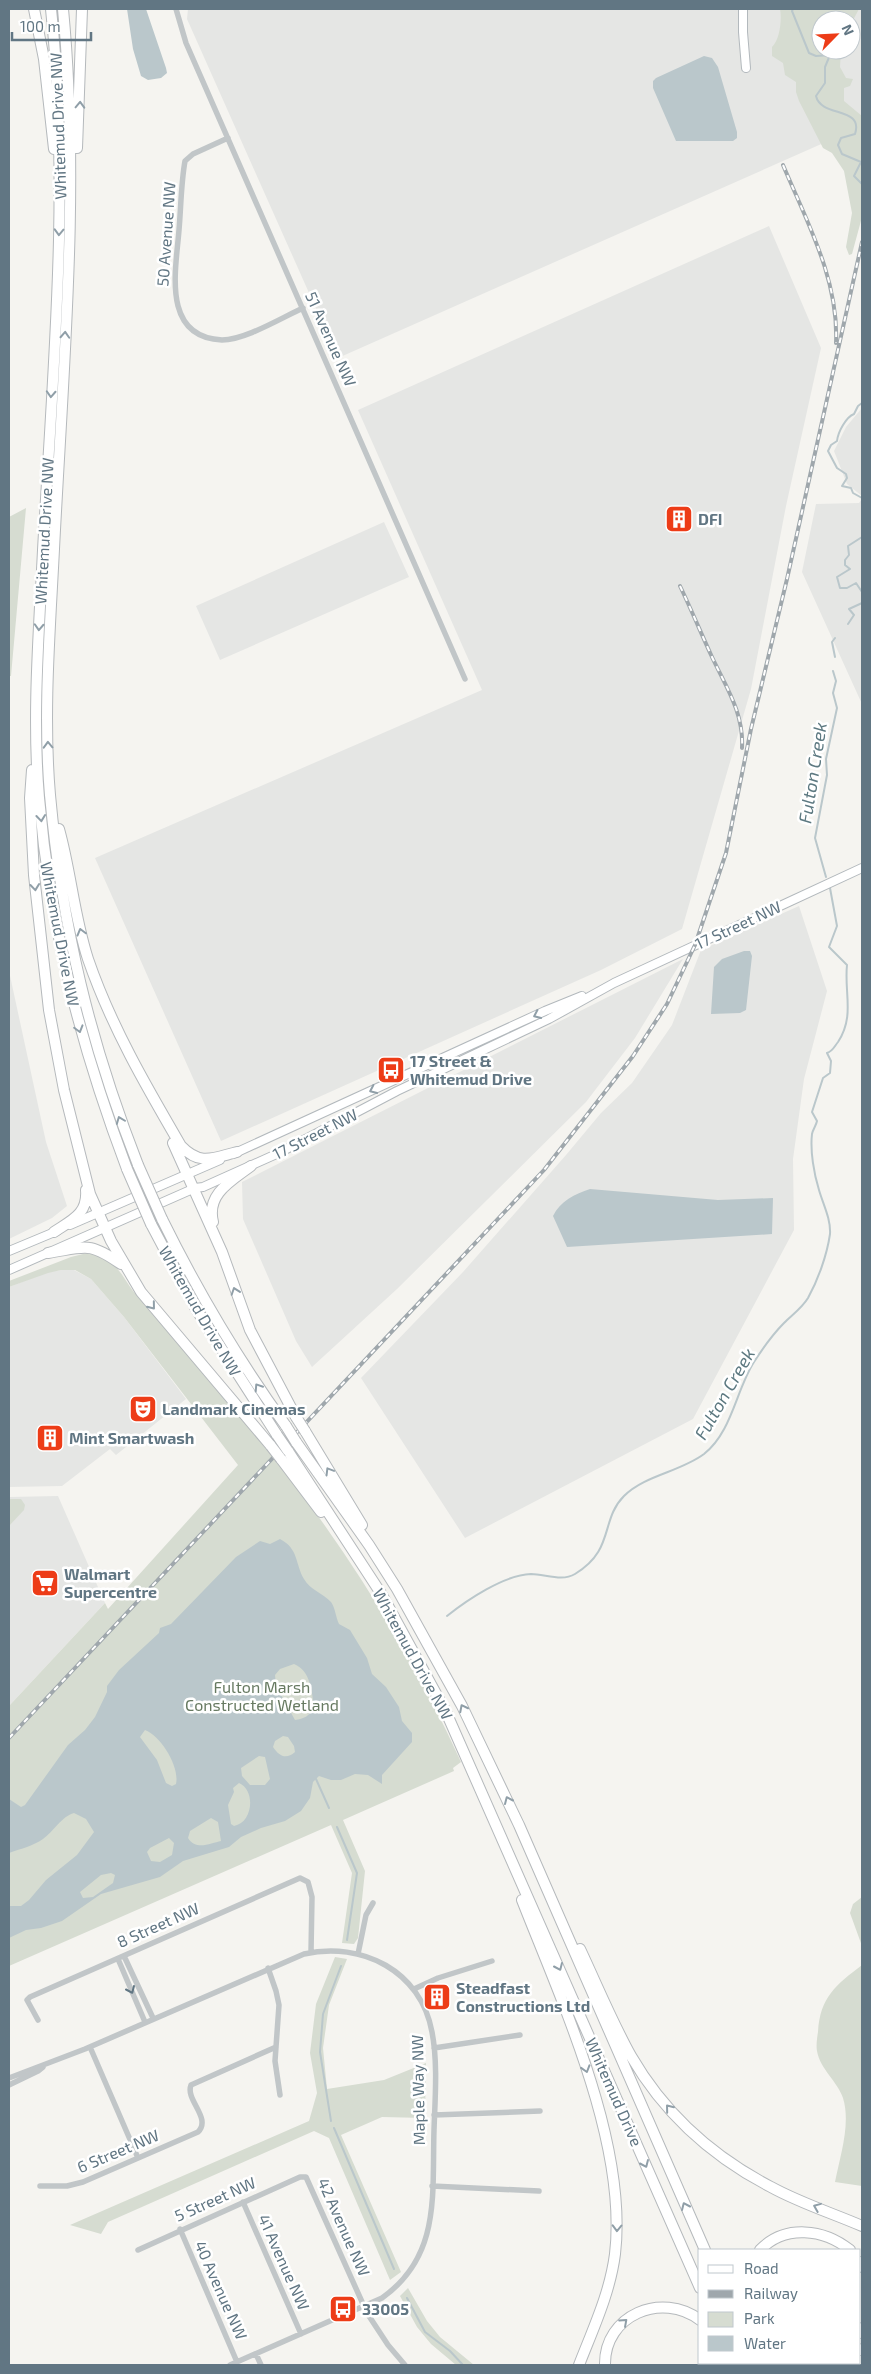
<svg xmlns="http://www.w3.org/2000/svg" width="871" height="2374" font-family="'Exo 2',sans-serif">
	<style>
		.built { fill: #e5e6e4; fill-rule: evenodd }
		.green { fill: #d6dcd1 }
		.water { fill: #bac7cb; fill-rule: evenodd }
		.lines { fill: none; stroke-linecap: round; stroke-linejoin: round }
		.stream { stroke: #bac7cb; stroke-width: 2 }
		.secondary-casing { stroke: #b3b9bd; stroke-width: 10 }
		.highway-casing { stroke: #b5b9bc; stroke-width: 12 }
		.street { stroke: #c1c6c8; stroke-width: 5.5 }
		.secondary { stroke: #fff; stroke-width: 8 }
		.highway { stroke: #fff; stroke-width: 10 }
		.rail-casing { stroke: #9fa7ac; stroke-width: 4 }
		.rail { stroke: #fff; stroke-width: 2; stroke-dasharray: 5.5; stroke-linecap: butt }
		.highway-bridge-casing { stroke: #b5b9bc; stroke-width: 12; stroke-linecap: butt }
		.highway-bridge { stroke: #fff; stroke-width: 10 }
		.oneway { stroke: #909fa8 }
		.oneway2 { stroke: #617683 }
		.labels { text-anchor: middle; stroke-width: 5; stroke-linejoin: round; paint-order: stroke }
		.street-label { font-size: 16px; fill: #617683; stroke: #fff }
		.poi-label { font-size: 16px; font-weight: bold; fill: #617683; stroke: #fff; text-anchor: start }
		.park-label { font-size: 16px; fill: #677a61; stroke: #fff }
		.water-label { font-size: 18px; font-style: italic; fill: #5d7981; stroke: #fff }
	</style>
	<rect width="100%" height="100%" fill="#f5f4f0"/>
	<path class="built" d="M188,9H862V126L338,358L187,19ZM821,20H851V50H821Z
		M769,226L821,348L786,506L751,689L682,929L601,970L221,1141L95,858L482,690L358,410Z
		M862,408V496L847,484L834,451L846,427Z
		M862,499V704L802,572L816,504L859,503Z
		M384,522L409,577L220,660L196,606Z
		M799,906L827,991L804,1079L793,1159L794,1230L693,1419L465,1538L361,1378L463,1272L566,1155L601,1113L632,1083L672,1025L701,950Z
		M683,959L635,1038L586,1102L397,1289L312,1367L296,1341L243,1219L242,1182Z
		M9,971L46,1142L67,1206L52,1218L9,1239Z
		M61,1270H74L91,1279L124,1317L186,1399L116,1455L110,1449L62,1486L9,1487V1287L48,1272Z
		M58,1496L105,1603L9,1706V1497Z"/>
	<path class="green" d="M780,9H859L851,24V20H821V50H841L840,67L846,78L853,79L850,86L844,88V101L862,116V217L852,254L849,255L846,247L852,213L844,171L832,153L823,148L799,101L796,92V82L785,75L783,63L772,56V47C780,40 782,19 780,9Z
		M26,508L11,676H9V517Z
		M87,1253C114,1257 119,1271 133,1291C185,1351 240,1410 287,1474C355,1563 415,1660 461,1762L453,1768L454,1771L343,1820L365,1871L358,1938L354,1944L342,1943L352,1873L331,1825L9,1966V1706L105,1603L108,1609L238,1465L124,1317L91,1279L75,1270H61L48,1273L9,1287V1281L71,1257Z
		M9,1499H21L25,1505L24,1510L9,1526Z
		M862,1897V1946L850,1913L853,1904Z
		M335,1957L347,1959L329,2005L323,2048L327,2089L384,2080L426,2063L425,2118L382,2117L341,2135L401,2272L390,2280L329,2138L314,2131L108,2222L101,2234L70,2225L309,2121L317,2093L310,2053L316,2004Z
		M862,1965V2186L835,2182C840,2156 851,2124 843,2098C838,2082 820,2069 817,2051C816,2046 817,2038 818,2032C820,1997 836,1985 862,1965Z
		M408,2288L427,2321L440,2337L474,2365H456L431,2344L417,2327L400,2296Z"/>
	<path class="water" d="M127,9H146L166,68L167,73L161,78L148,80L141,76L133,49Z
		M704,56L712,58L718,67L737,132V138L733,141H676L653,88V81L656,78Z
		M744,951H750L752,956L746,1010L740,1013L711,1014L714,967L722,959Z
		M590,1189L718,1200L773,1198L772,1234L567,1247L553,1216C560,1201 575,1194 590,1189Z
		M280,1539C299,1549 295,1564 304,1579C310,1590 323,1593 331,1602C335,1607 336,1618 339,1624L350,1630L367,1658L372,1674L386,1687L399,1707L402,1721L412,1733V1742L382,1775V1784L368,1775L355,1774L341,1780H331L319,1776L313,1782L310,1798L301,1811L285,1821L261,1828L241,1837L229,1847L183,1861L160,1877L101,1894L62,1921L41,1928L26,1930L9,1938V1906H21L29,1900L46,1880L77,1855L94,1832L86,1819L74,1813C62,1816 53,1832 43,1839C33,1846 20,1849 9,1853V1799L21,1807L25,1805L68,1745L85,1730L95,1717L107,1692V1686L119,1670L159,1633L160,1628L171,1624L236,1557L260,1541L270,1544ZM294,1664C311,1671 312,1692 314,1708C309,1716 304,1719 295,1720L276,1686L275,1675L280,1669ZM145,1730C161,1736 180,1767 176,1784L172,1786L166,1783L157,1760L140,1737ZM283,1736L288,1737L294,1746L295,1752C286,1760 279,1756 273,1747L275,1741ZM259,1756L265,1757L270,1779L265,1785H250L242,1776L241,1768ZM239,1783C256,1790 253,1823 234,1826L231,1824L228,1805L234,1792L233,1788ZM211,1818L218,1822L221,1841C211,1843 196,1851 188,1838L190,1831ZM169,1838L174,1843L172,1855L160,1862L151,1861L147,1852L150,1848ZM111,1873L115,1875L113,1883L93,1897L83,1898L80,1892L101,1875Z"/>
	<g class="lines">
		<path class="stream" d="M793,9L792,11L809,53L816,56L830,55L825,67V83L816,96C821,118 864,106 855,134L841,138L838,145L842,154L861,162L854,176L862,184
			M862,403L858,406L854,414C846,417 838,432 837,441L831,445L828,451L837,468L846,474L847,478L842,486L851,488L853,493L862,498
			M862,537L848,546L849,555L845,560V565L850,569L837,577L840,588H847L856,583L862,592
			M848,624L854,615L849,609L862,603
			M835,638L832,642L835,657
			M826,877L815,838L827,775L826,759L837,708L833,693L836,681L833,671
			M447,1616C467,1600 504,1575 531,1574C545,1574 562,1582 575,1574C615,1550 600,1520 624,1496C645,1475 680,1472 704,1454C732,1432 736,1390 754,1362C763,1348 773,1334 784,1323C792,1315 802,1308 808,1298C818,1280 827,1255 830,1234C831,1219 823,1204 819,1190C814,1174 810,1151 812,1134C813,1129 816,1126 817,1121L812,1112L823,1078L830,1073L831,1061L827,1053C833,1051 834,1047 838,1042C855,1016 844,993 847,965L829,947L837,926L830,888
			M316,1779L329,1808
			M337,1827L357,1873L347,1940
			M331,2121L320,2052L323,2014L341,1966
			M334,2128L394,2269
			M407,2298L425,2332L450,2351L463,2365"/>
		<g class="secondary-casing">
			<path id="secondary" d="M743,9V32L746,68
				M233,1154L545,1011L582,996
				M70,1225L220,1160
				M9,1251L57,1231
				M9,1270L195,1188L203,1187L281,1152L397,1091L549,1019L614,983L862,868"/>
		</g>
		<g class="highway-casing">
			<path id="highway" d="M34,9L44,59L54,149
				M51,9C70,189 53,370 43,550C39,633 32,715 39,798C50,928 81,1047 127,1169
				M63,9C80,188 63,369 54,549C50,630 43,713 50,795C62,927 90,1042 138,1165
				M77,148L82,9
				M32,770L30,798L34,875L49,1010L64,1090L90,1194L111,1241L141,1292L271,1446
				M59,829C71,872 74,916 88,959C111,1026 146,1086 181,1146C200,1166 213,1158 237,1152
				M173,1143L222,1252L250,1330L296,1417
				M162,1219C198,1292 239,1361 286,1426
				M213,1222C206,1194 231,1181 251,1166
				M151,1224L196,1309L277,1435
				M54,1232C72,1220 88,1214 86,1190
				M48,1253C86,1247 88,1241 121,1264
				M305,1431L362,1525
				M296,1442L369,1545L397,1589L462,1706L519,1825L705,2250
				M288,1451L382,1595L446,1712L700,2288
				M281,1459L321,1512
				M522,1900C562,2002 628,2144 615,2254C610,2293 593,2329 579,2365
				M580,1949C597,1985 612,2022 631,2056C664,2113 713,2157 771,2187C800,2203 832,2213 862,2226
				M760,2250C785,2224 824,2229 850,2250
				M860,2262L862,2267
				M860,2333L862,2328
				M860,2350L862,2349
				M731,2363L733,2365
				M754,2363L756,2365
				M605,2365C604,2315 662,2291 700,2320
				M825,2365L831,2363"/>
		</g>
		<path class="street" d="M176,9L186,43L465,679
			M228,138L193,154L185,161C181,183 181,207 179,230C176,269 161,337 222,340C245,340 281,318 303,308
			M358,1954L366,1915L373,1903
			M124,1956L153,2018
			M118,1959L145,2022
			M268,1968L276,1991L279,2005L275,2061L280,2095
			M414,1989L438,1978L492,1961
			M38,2020L27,2000L30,1997L300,1878L308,1882L312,1897L311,1952
			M90,2047L138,2158
			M434,2048L520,2035
			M9,2078L85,2049L304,1954C362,1941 421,1971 432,2032C438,2063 435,2099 434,2130C432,2195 441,2256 382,2298L230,2365
			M9,2085L38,2071L43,2067
			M434,2115L540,2111
			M40,2186H67L83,2182L198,2132C212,2118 185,2100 191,2085L276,2047
			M432,2186L539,2191
			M243,2202L301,2334
			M180,2229L237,2362
			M138,2250L300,2177H306L367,2313L388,2345L405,2365
			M256,2354L261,2365"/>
		<use href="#secondary" class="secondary"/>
		<use href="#highway" class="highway"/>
		<g class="rail-casing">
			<path id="rail" d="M783,165C807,222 839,280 836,343
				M680,586C691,609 701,633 712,657C726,687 744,713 742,748
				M9,1738L544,1170L633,1056L667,1004L695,945L726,853L751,729L787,579L862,242"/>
		</g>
		<use href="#rail" class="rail"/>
		<g class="highway-bridge-casing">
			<path id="highway-bridge" d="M138,1165L162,1219
				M127,1169L151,1224
				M296,1417L305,1431
				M286,1426L296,1442
				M277,1435L288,1451
				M271,1446L281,1459"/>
		</g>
		<use href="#highway-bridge" class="highway-bridge"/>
	</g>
	<defs><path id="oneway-chevron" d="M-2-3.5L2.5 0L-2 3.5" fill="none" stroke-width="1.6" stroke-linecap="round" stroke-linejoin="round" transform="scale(1.25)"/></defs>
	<g class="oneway">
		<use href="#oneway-chevron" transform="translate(80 105) rotate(-88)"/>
		<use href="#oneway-chevron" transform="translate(59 232) rotate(92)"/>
		<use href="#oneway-chevron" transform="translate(65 335) rotate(-87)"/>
		<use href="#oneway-chevron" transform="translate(51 394) rotate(93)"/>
		<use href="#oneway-chevron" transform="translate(39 627) rotate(93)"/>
		<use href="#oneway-chevron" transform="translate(48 745) rotate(-92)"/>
		<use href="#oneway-chevron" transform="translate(41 818) rotate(84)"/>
		<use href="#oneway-chevron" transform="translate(35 887) rotate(84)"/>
		<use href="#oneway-chevron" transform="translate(81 932) rotate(-105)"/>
		<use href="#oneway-chevron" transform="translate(537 1015) rotate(155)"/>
		<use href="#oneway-chevron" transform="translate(79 1029) rotate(74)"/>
		<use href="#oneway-chevron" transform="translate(373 1090) rotate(155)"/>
		<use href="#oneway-chevron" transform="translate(120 1120) rotate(-111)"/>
		<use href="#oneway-chevron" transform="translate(235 1291) rotate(-109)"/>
		<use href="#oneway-chevron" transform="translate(152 1306) rotate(51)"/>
		<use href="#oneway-chevron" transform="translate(258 1387) rotate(-123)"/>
		<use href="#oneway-chevron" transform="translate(329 1471) rotate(-121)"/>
		<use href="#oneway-chevron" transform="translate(463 1708) rotate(-117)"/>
		<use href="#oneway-chevron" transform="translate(508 1800) rotate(-114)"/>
		<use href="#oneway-chevron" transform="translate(559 1967) rotate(66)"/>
		<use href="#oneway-chevron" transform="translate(586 2069) rotate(73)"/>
		<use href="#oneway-chevron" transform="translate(669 2108) rotate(-129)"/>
		<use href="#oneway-chevron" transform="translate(645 2164) rotate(66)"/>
		<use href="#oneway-chevron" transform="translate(685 2206) rotate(-114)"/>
		<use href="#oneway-chevron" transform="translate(817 2207) rotate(-158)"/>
		<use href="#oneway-chevron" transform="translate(617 2228) rotate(91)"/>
		<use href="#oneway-chevron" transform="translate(624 2322) rotate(-42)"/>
	</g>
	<use class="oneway2" href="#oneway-chevron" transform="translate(131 1990) rotate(66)"/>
	<defs>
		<g id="building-square" transform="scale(1.4375)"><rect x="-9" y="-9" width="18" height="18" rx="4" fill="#ed3c17" stroke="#fff"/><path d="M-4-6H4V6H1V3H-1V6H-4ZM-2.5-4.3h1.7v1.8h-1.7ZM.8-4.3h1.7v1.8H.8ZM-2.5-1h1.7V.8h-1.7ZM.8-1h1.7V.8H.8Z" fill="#fff"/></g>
		<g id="bus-square" transform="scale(1.4375)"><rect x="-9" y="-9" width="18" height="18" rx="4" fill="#ed3c17" stroke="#fff"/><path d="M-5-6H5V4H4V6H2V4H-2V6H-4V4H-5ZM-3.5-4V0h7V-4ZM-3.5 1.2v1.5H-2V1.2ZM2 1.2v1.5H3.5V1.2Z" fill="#fff"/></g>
		<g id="theatre-square" transform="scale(1.4375)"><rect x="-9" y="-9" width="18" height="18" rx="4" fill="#ed3c17" stroke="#fff"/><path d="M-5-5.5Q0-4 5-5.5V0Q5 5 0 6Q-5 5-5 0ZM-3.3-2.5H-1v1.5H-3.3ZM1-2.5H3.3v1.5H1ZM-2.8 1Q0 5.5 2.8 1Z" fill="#fff"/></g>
		<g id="supermarket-square" transform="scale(1.4375)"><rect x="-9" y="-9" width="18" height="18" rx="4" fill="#ed3c17" stroke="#fff"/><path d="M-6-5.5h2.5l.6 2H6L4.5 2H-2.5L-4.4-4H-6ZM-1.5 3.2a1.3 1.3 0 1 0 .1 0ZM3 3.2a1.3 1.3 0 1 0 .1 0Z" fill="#fff"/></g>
	</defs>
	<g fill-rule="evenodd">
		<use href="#building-square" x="679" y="519"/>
		<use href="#bus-square" x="391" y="1070"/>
		<use href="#theatre-square" x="143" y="1409"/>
		<use href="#building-square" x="50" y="1438"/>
		<use href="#supermarket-square" x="45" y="1583"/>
		<use href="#building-square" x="437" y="1997"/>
		<use href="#bus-square" x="343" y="2309"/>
	</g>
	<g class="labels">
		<g class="street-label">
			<text transform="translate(58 126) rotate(-92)" y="6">Whitemud Drive NW</text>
			<text transform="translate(166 234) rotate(-86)" y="6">50 Avenue NW</text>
			<text transform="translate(331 339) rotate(66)" y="6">51 Avenue NW</text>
			<text transform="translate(44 531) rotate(-87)" y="6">Whitemud Drive NW</text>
			<text transform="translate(738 925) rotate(-25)" y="6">17 Street NW</text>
			<text transform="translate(60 934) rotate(79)" y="6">Whitemud Drive NW</text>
			<text transform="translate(315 1134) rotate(-27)" y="6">17 Street NW</text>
			<text transform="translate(200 1311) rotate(60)" y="6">Whitemud Drive NW</text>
			<text transform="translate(413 1654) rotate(61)" y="6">Whitemud Drive NW</text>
			<text transform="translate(158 1925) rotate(-24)" y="6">8 Street NW</text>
			<text transform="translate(418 2090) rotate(-91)" y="6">Maple Way NW</text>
			<text transform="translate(614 2092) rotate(66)" y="6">Whitemud Drive</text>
			<text transform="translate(118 2151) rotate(-23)" y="6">6 Street NW</text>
			<text transform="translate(215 2199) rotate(-24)" y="6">5 Street NW</text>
			<text transform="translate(344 2227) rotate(66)" y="6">42 Avenue NW</text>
			<text transform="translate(284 2262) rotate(66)" y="6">41 Avenue NW</text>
			<text transform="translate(221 2290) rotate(66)" y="6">40 Avenue NW</text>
		</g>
		<g class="poi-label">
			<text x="698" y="525">DFI</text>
			<text x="410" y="1067">17 Street &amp;<tspan x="410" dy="18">Whitemud Drive</tspan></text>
			<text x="162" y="1415">Landmark Cinemas</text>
			<text x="69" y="1444">Mint Smartwash</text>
			<text x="64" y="1580">Walmart<tspan x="64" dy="18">Supercentre</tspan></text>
			<text x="456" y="1994">Steadfast<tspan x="456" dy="18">Constructions Ltd</tspan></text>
			<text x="362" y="2315">33005</text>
		</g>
		<g class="park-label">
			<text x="262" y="1693">Fulton Marsh<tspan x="262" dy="18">Constructed Wetland</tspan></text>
		</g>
		<g class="water-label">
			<text transform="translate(813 773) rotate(-81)" y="6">Fulton Creek</text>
			<text transform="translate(725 1394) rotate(-60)" y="6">Fulton Creek</text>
		</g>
	</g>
	<rect width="871" height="2374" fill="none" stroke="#617683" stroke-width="20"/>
	<rect x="698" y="2249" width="162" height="115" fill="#ffffff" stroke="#c0c8cd"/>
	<rect x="708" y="2265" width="25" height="8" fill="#ffffff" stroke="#c0c8cd"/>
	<text x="744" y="2274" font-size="15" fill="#617683">Road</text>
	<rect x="708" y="2290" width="25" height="8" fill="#9fa7ac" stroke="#c0c8cd"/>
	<text x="744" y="2299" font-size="15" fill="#617683">Railway</text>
	<rect x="708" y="2312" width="25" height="15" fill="#d6dcd1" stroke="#c0c8cd"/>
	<text x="744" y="2324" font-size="15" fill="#617683">Park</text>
	<rect x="708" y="2336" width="25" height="15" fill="#bac7cb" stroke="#c0c8cd"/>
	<text x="744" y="2349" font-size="15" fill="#617683">Water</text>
	<g transform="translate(836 35) rotate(66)"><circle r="24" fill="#ffffff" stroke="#c0c8cd"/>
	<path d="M0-4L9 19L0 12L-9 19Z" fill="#ed3c17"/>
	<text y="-8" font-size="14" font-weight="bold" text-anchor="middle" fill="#617683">N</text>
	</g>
	<path d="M12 32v8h79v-8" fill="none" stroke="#617683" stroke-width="2.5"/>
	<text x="20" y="32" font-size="15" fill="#617683" stroke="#ffffff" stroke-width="4" paint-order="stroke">100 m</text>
</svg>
